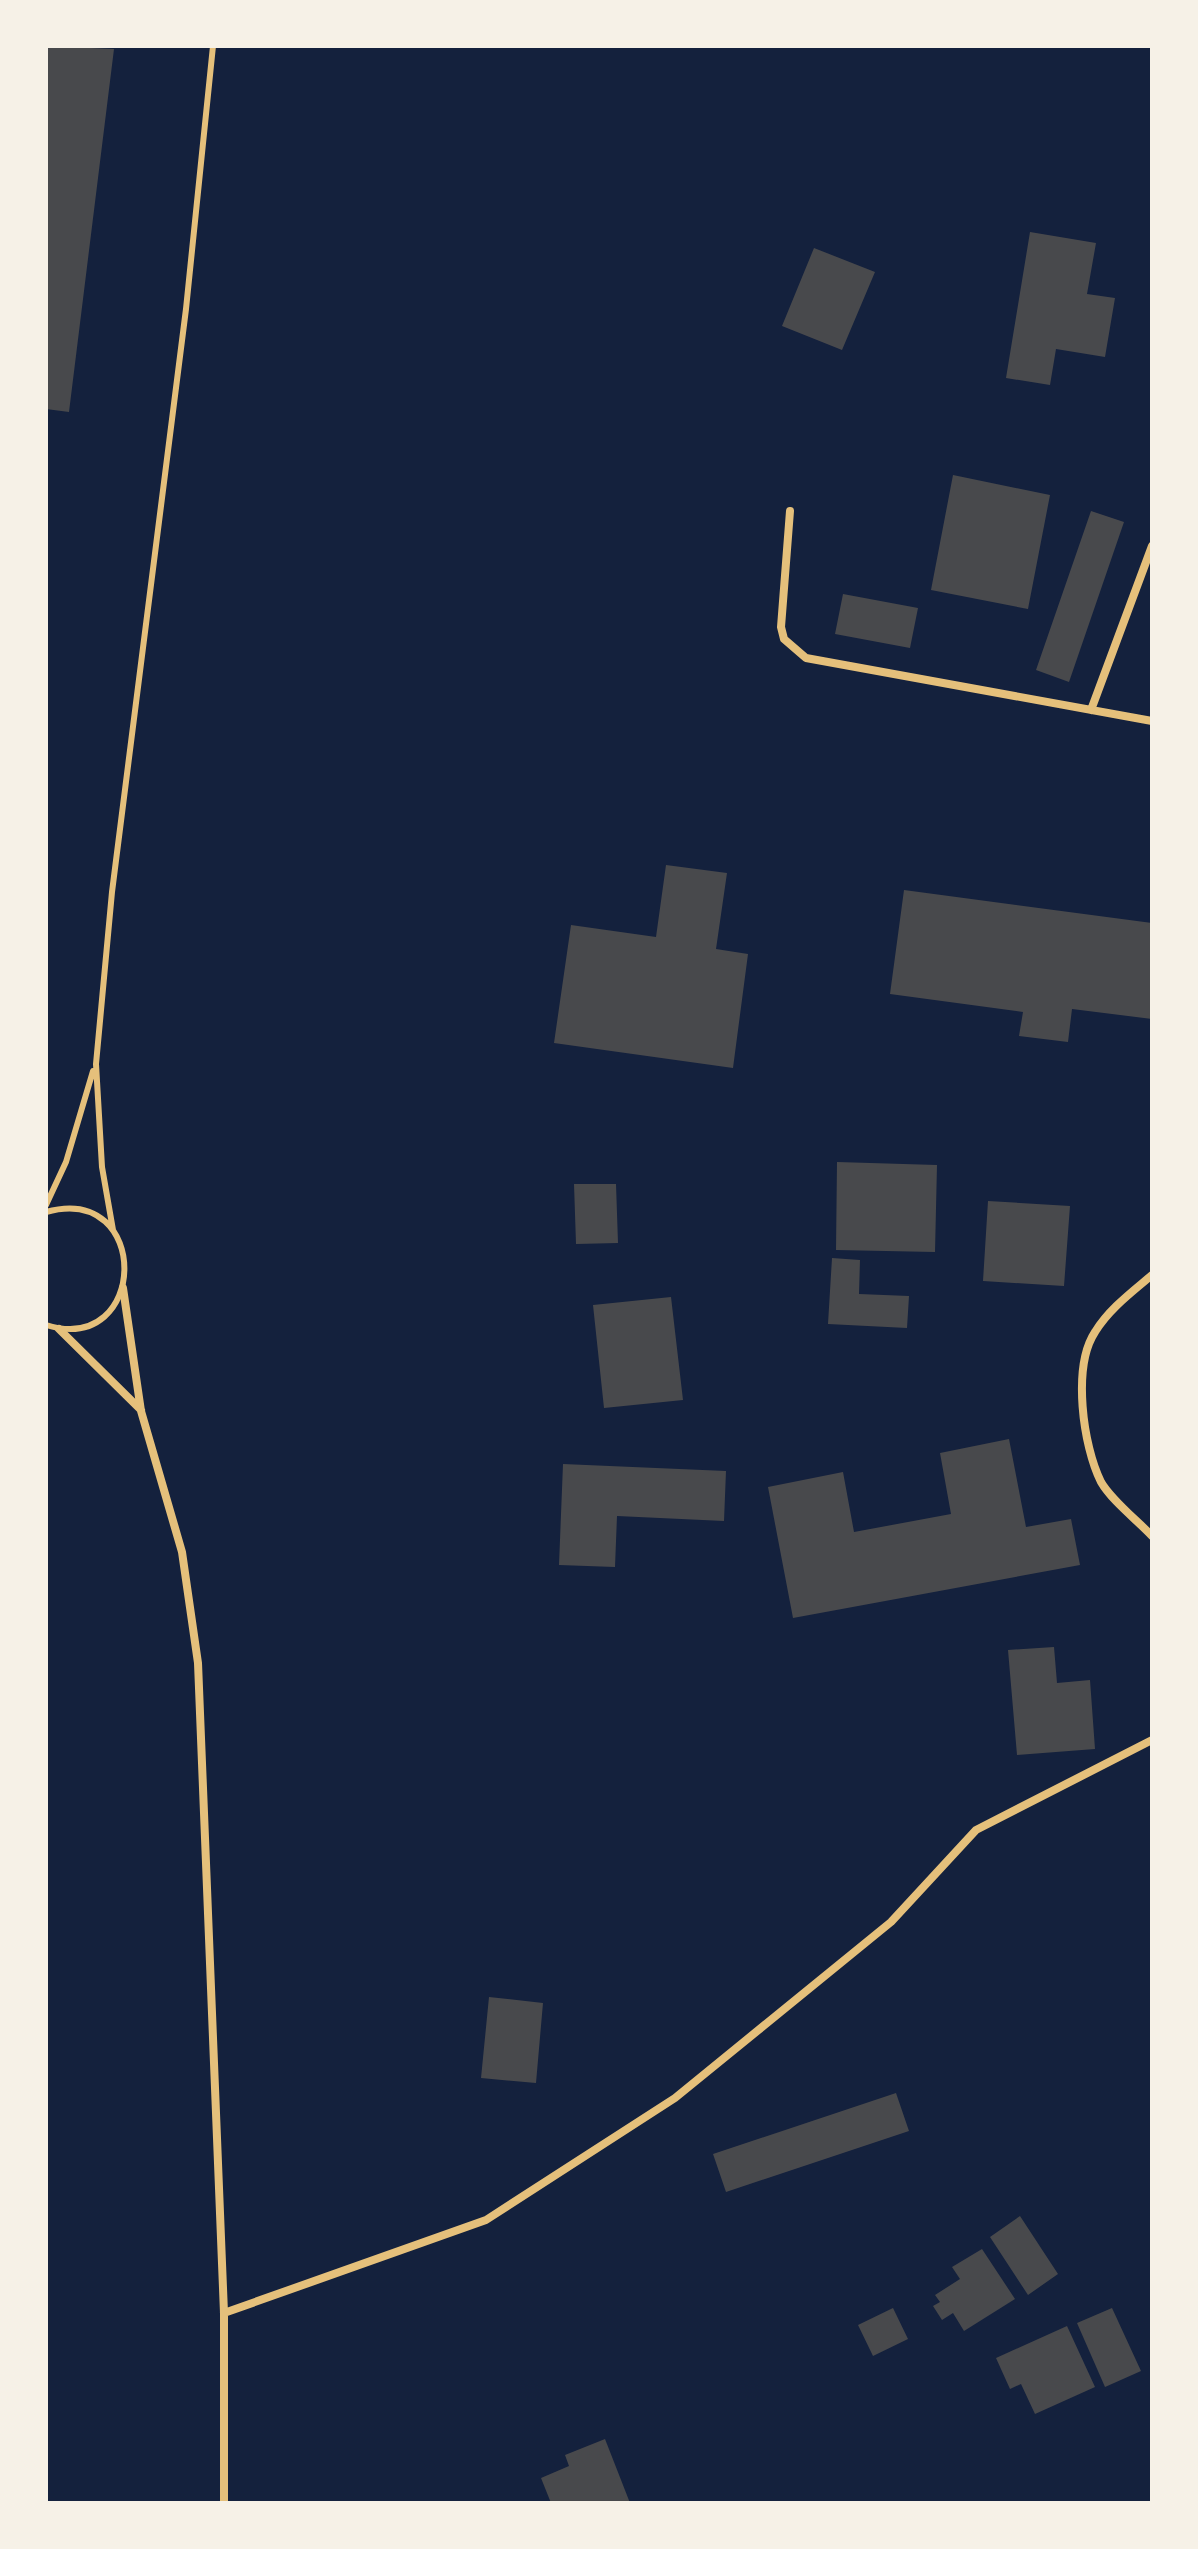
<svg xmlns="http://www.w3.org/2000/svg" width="1198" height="2549" font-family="Georgia,serif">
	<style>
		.building { fill: #48494c }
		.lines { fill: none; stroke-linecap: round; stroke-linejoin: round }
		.service { stroke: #e5c07b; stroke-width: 6 }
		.minor { stroke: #e5c07b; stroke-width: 8 }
	</style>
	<rect width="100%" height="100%" fill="#14213d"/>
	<path class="building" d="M46,46L114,49L69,412L46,409Z
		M1030,232L1096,243L1087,294L1115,298L1105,357L1056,349L1050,385L1006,378Z
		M814,248L875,272L842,350L782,326Z
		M953,475L1050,495L1028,609L931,590Z
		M1091,511L1124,522L1069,682L1036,670Z
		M843,594L918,608L910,648L835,634Z
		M666,865L727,873L716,949L748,954L733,1068L554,1043L571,925L656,937Z
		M904,890L1152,923V1019L1072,1009L1068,1042L1019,1036L1023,1012L890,994Z
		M837,1162L937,1165L935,1252L836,1250Z
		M574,1184H616L618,1243L576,1244Z
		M988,1201L1070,1206L1064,1286L983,1281Z
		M832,1258L860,1260L859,1294L909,1296L907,1328L828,1324Z
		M671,1297L683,1400L604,1408L593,1305Z
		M1009,1439L1026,1527L1071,1519L1080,1565L793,1618L768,1487L843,1472L854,1532L951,1514L940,1453Z
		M563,1464L726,1471L724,1521L617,1516L615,1567L559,1565Z
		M1054,1647L1057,1683L1090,1680L1095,1749L1017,1755L1008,1650Z
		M489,1997L543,2003L536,2083L481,2078Z
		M896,2093L909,2131L726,2192L713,2154Z
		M1020,2216L1058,2274L1028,2295L990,2237Z
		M982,2249L1015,2299L964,2331L953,2313L942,2320L933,2306L940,2302L935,2295L960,2279L952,2267Z
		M893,2308L908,2339L873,2356L858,2325Z
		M1112,2308L1141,2371L1105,2387L1077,2323Z
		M1067,2326L1095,2387L1035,2414L1021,2384L1010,2389L996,2358Z
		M605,2439L630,2503H551L541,2478L569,2466L565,2455Z"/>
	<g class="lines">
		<path class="service" d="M46,1205L66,1162L93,1071
			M46,1212C152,1182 149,1357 46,1325
			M113,1230L102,1167L96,1064L112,892L186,309L213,46"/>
		<path class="minor" d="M790,511L781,627L784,639L806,658L1152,721
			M1091,710L1152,546
			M1152,1275C1132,1292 1109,1309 1095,1332C1072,1367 1083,1446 1101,1482C1112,1501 1137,1520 1152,1536
			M123,1288L141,1411L182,1552L198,1663L224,2313V2503
			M59,1329L141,1410
			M224,2313L486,2220L675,2098L891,1922L976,1830L1152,1740"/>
	</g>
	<rect width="1198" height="2549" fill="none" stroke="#f6f1e7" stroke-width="96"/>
</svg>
